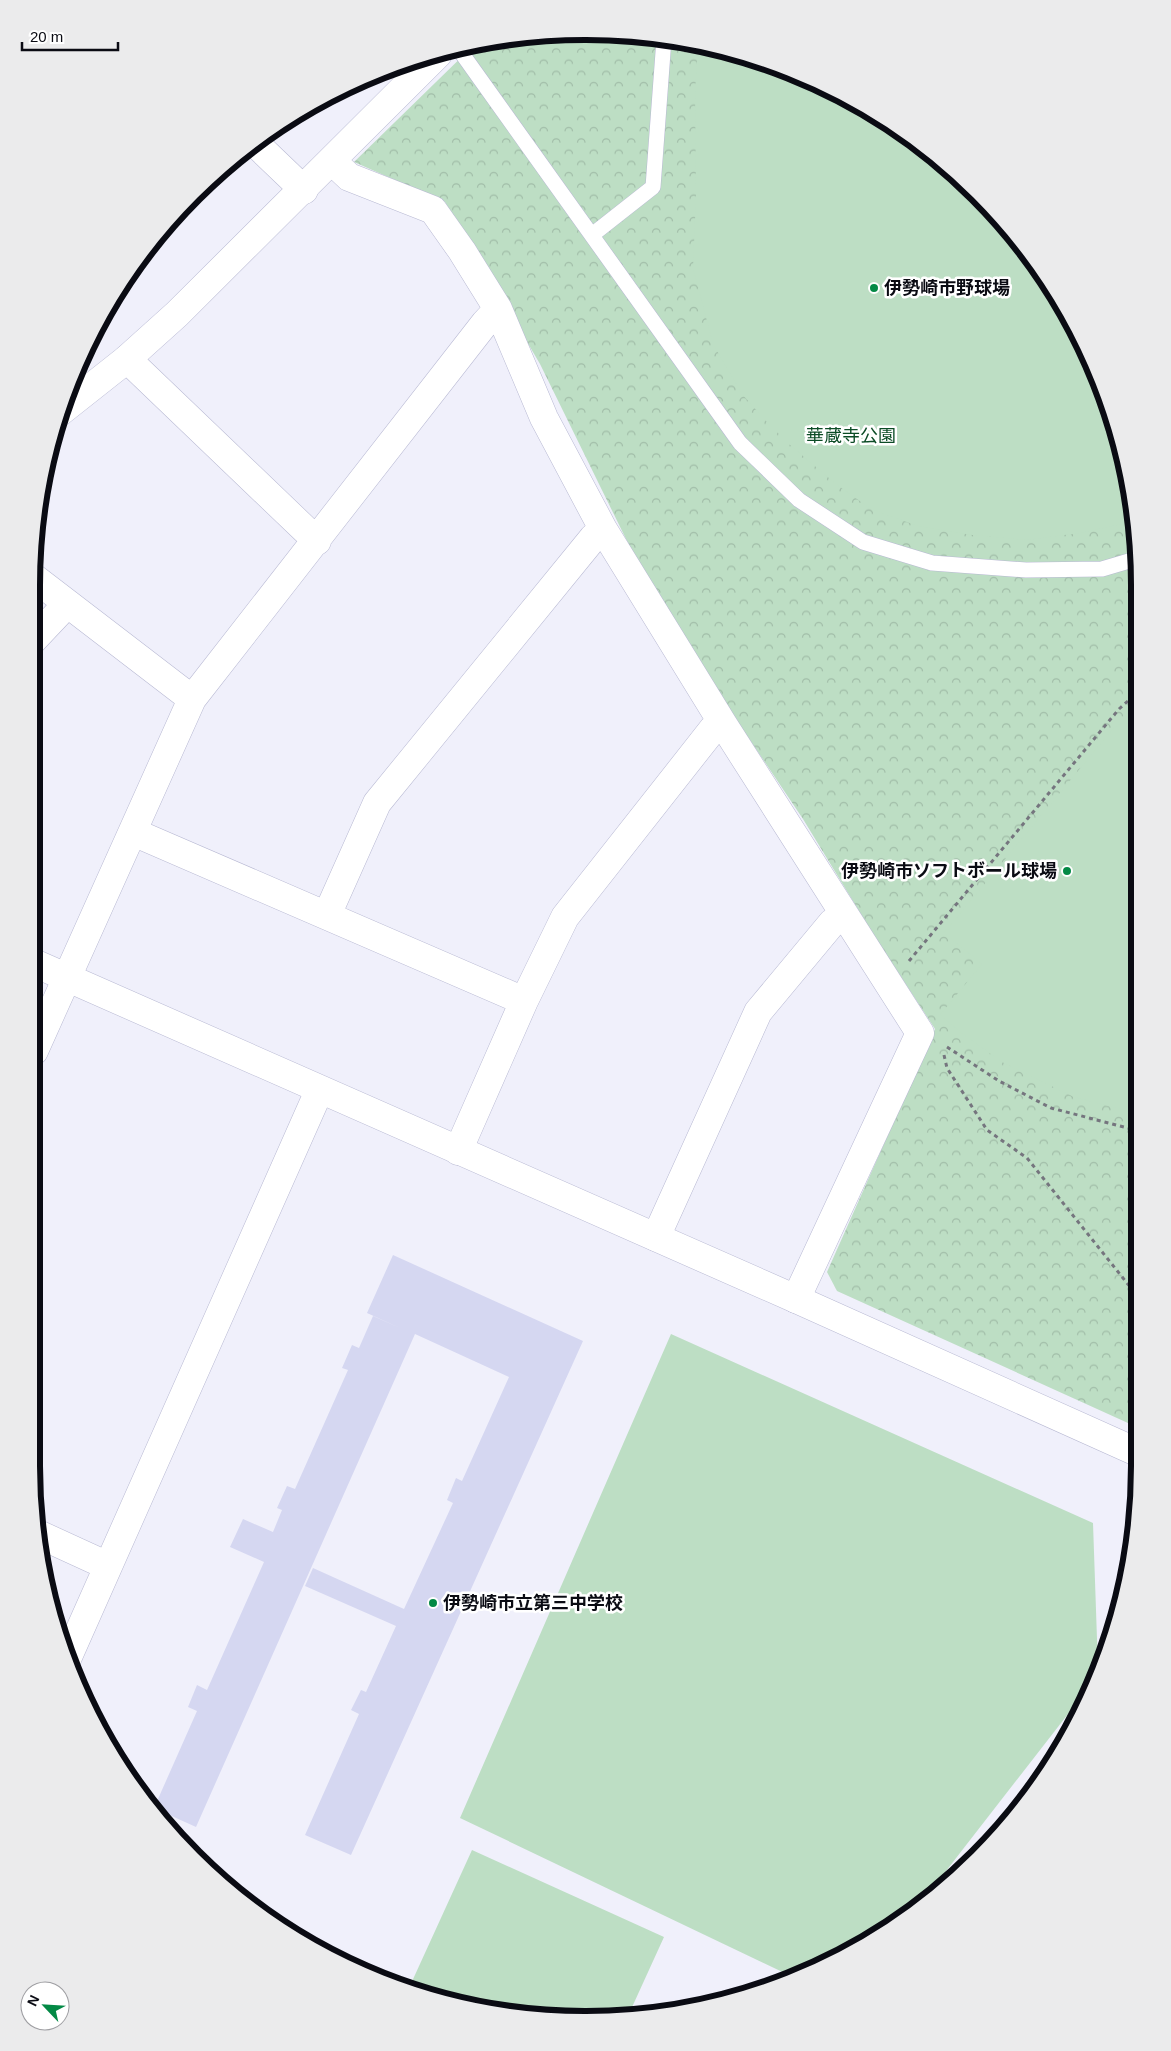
<svg xmlns="http://www.w3.org/2000/svg" width="1171" height="2051" font-family="Arial,'Noto Sans JP',sans-serif">
	<style>
		.park { fill: url(#park-crowns) }
		.pitch { fill: #bddec4 }
		.building { fill: #d5d7f1 }
		.lines { fill: none; stroke-linecap: round; stroke-linejoin: round }
		.service-casing { stroke: #b8b9d3; stroke-width: 16 }
		.minor-casing { stroke: #b8b9d3; stroke-width: 29 }
		.tertiary-casing { stroke: #b8b9d3; stroke-width: 29 }
		.path { stroke: #75757e; stroke-width: 3; stroke-dasharray: 4 4; stroke-linecap: butt }
		.service { stroke: #fff; stroke-width: 15 }
		.minor { stroke: #fff; stroke-width: 28 }
		.tertiary { stroke: #fff; stroke-width: 28 }
		.poi-dot { fill: #038945; stroke: #fff; stroke-width: 2 }
		.labels { text-anchor: middle; stroke-width: 5; stroke-linejoin: round; paint-order: stroke }
		.poi-label { font-size: 18px; font-weight: bold; fill: #0a0b13; stroke: #fff; text-anchor: start }
		.park-label { font-size: 18px; fill: #0c4c26; stroke: #fff }
		.rim { fill: none; stroke: #0a0b13; stroke-width: 6 }
	</style>
	<defs>
		<pattern id="park-crowns" width="20" height="18" patternUnits="userSpaceOnUse" patternTransform="scale(1.25)"><rect width="20" height="18" fill="#bddec4"/><path d="M2 6a3 3 0 1 1 6 0M12 15a3 3 0 1 1 6 0" fill="none" stroke="#a1bda8"/></pattern>
	</defs>
	<rect width="100%" height="100%" fill="#f0f0fb"/>
	<path class="park" d="M585,31L693,42L797,73L893,125L978,194L1065,308L1110,408L1139,549V1428L837,1291L827,1272L935,1029L873,934L803,819L656,600L540,364L445,202L354,162L477,42Z"/>
	<path class="pitch" d="M698,43L797,73L893,124L978,194L1065,308L1110,408L1133,520L1122,524L1080,533L1026,540L972,535L918,526L871,509L836,484L789,444L766,421L742,394L713,344L693,268L696,196L695,92Z
		M1139,709V1114L1074,1097L1002,1062L963,1034L940,1015L982,964L944,933L1111,731Z
		M671,1334L1093,1523L1098,1668L1089,1687L939,1880L920,1907L862,1946L793,1977L460,1818Z
		M472,1850L664,1937L628,2016L586,2020L442,2001L409,1988Z"/>
	<path class="building" d="M393,1255L583,1341L351,1855L305,1835L359,1714L351,1710L361,1690L366,1692L396,1626L305,1586L313,1568L404,1609L453,1503L447,1500L456,1478L462,1481L509,1377L415,1334L196,1827L154,1808L197,1711L188,1707L197,1685L207,1690L264,1562L230,1547L243,1519L273,1532L282,1510L277,1508L287,1486L295,1489L348,1370L342,1368L352,1345L359,1348L373,1316L400,1328L367,1313Z"/>
	<g class="lines">
		<g class="service-casing">
			<path id="service" d="M458,48L740,443L799,500L863,542L932,563L1026,570L1102,569L1139,558
				M592,235L653,187L664,39"/>
		</g>
		<g class="minor-casing">
			<path id="minor" d="M255,143L304,190
				M332,161L349,177L433,210L462,251L498,309L544,418L603,529L723,724L920,1033L796,1299
				M127,359L317,541
				M33,577L192,699
				M33,640L67,604
				M133,832L524,1001
				M327,915L377,803L593,538L603,529
				M34,1051L192,699L485,323L498,309
				M458,1151L524,1001L565,917L713,729L723,724
				M656,1237L758,1012L832,923L844,914
				M36,1533L108,1566
				M67,1659L319,1091"/>
		</g>
		<g class="tertiary-casing">
			<path id="tertiary" d="M60,412L127,359L177,314L438,54
				M34,963L796,1299L1139,1453"/>
		</g>
		<path class="path" d="M909,961L1119,709L1139,691
			M947,1047L999,1081L1051,1108L1139,1131
			M944,1055L947,1068L987,1130L1027,1158L1139,1298
			M1132,1290L1139,1282"/>
		<use href="#service" class="service"/>
		<use href="#minor" class="minor"/>
		<use href="#tertiary" class="tertiary"/>
	</g>
	<g class="poi-dot">
		<circle cx="874" cy="288" r="5"/>
		<circle cx="1067" cy="871" r="5"/>
		<circle cx="433" cy="1603" r="5"/>
	</g>
	<g class="labels">
		<g class="poi-label">
			<text x="884" y="294">伊勢崎市野球場</text>
			<text x="1057" y="877" text-anchor="end">伊勢崎市ソフトボール球場</text>
			<text x="443" y="1609">伊勢崎市立第三中学校</text>
		</g>
		<g class="park-label">
			<text x="851" y="442">華蔵寺公園</text>
		</g>
	</g>
	<path d="M0 0H1171V2051H0ZM585 40H586A545 545 0 0 1 1131 585V1466A545 545 0 0 1 586 2011H585A545 545 0 0 1 40 1466V585A545 545 0 0 1 585 40Z" fill="#ebebec" fill-rule="evenodd"/>
	<path class="rim" d="M585 40H586A545 545 0 0 1 1131 585V1466A545 545 0 0 1 586 2011H585A545 545 0 0 1 40 1466V585A545 545 0 0 1 585 40Z"/>
	<g transform="translate(45 2006) rotate(295)"><circle r="24" fill="#ffffff" stroke="#9d9da1"/>
	<path d="M0-4L9 19L0 12L-9 19Z" fill="#038945"/>
	<text y="-8" font-size="14" font-weight="bold" text-anchor="middle" fill="#0a0b13">N</text>
	</g>
	<path d="M22 42v8h96v-8" fill="none" stroke="#0a0b13" stroke-width="2.5"/>
	<text x="30" y="42" font-size="15" fill="#0a0b13" stroke="#ffffff" stroke-width="4" paint-order="stroke">20 m</text>
</svg>
